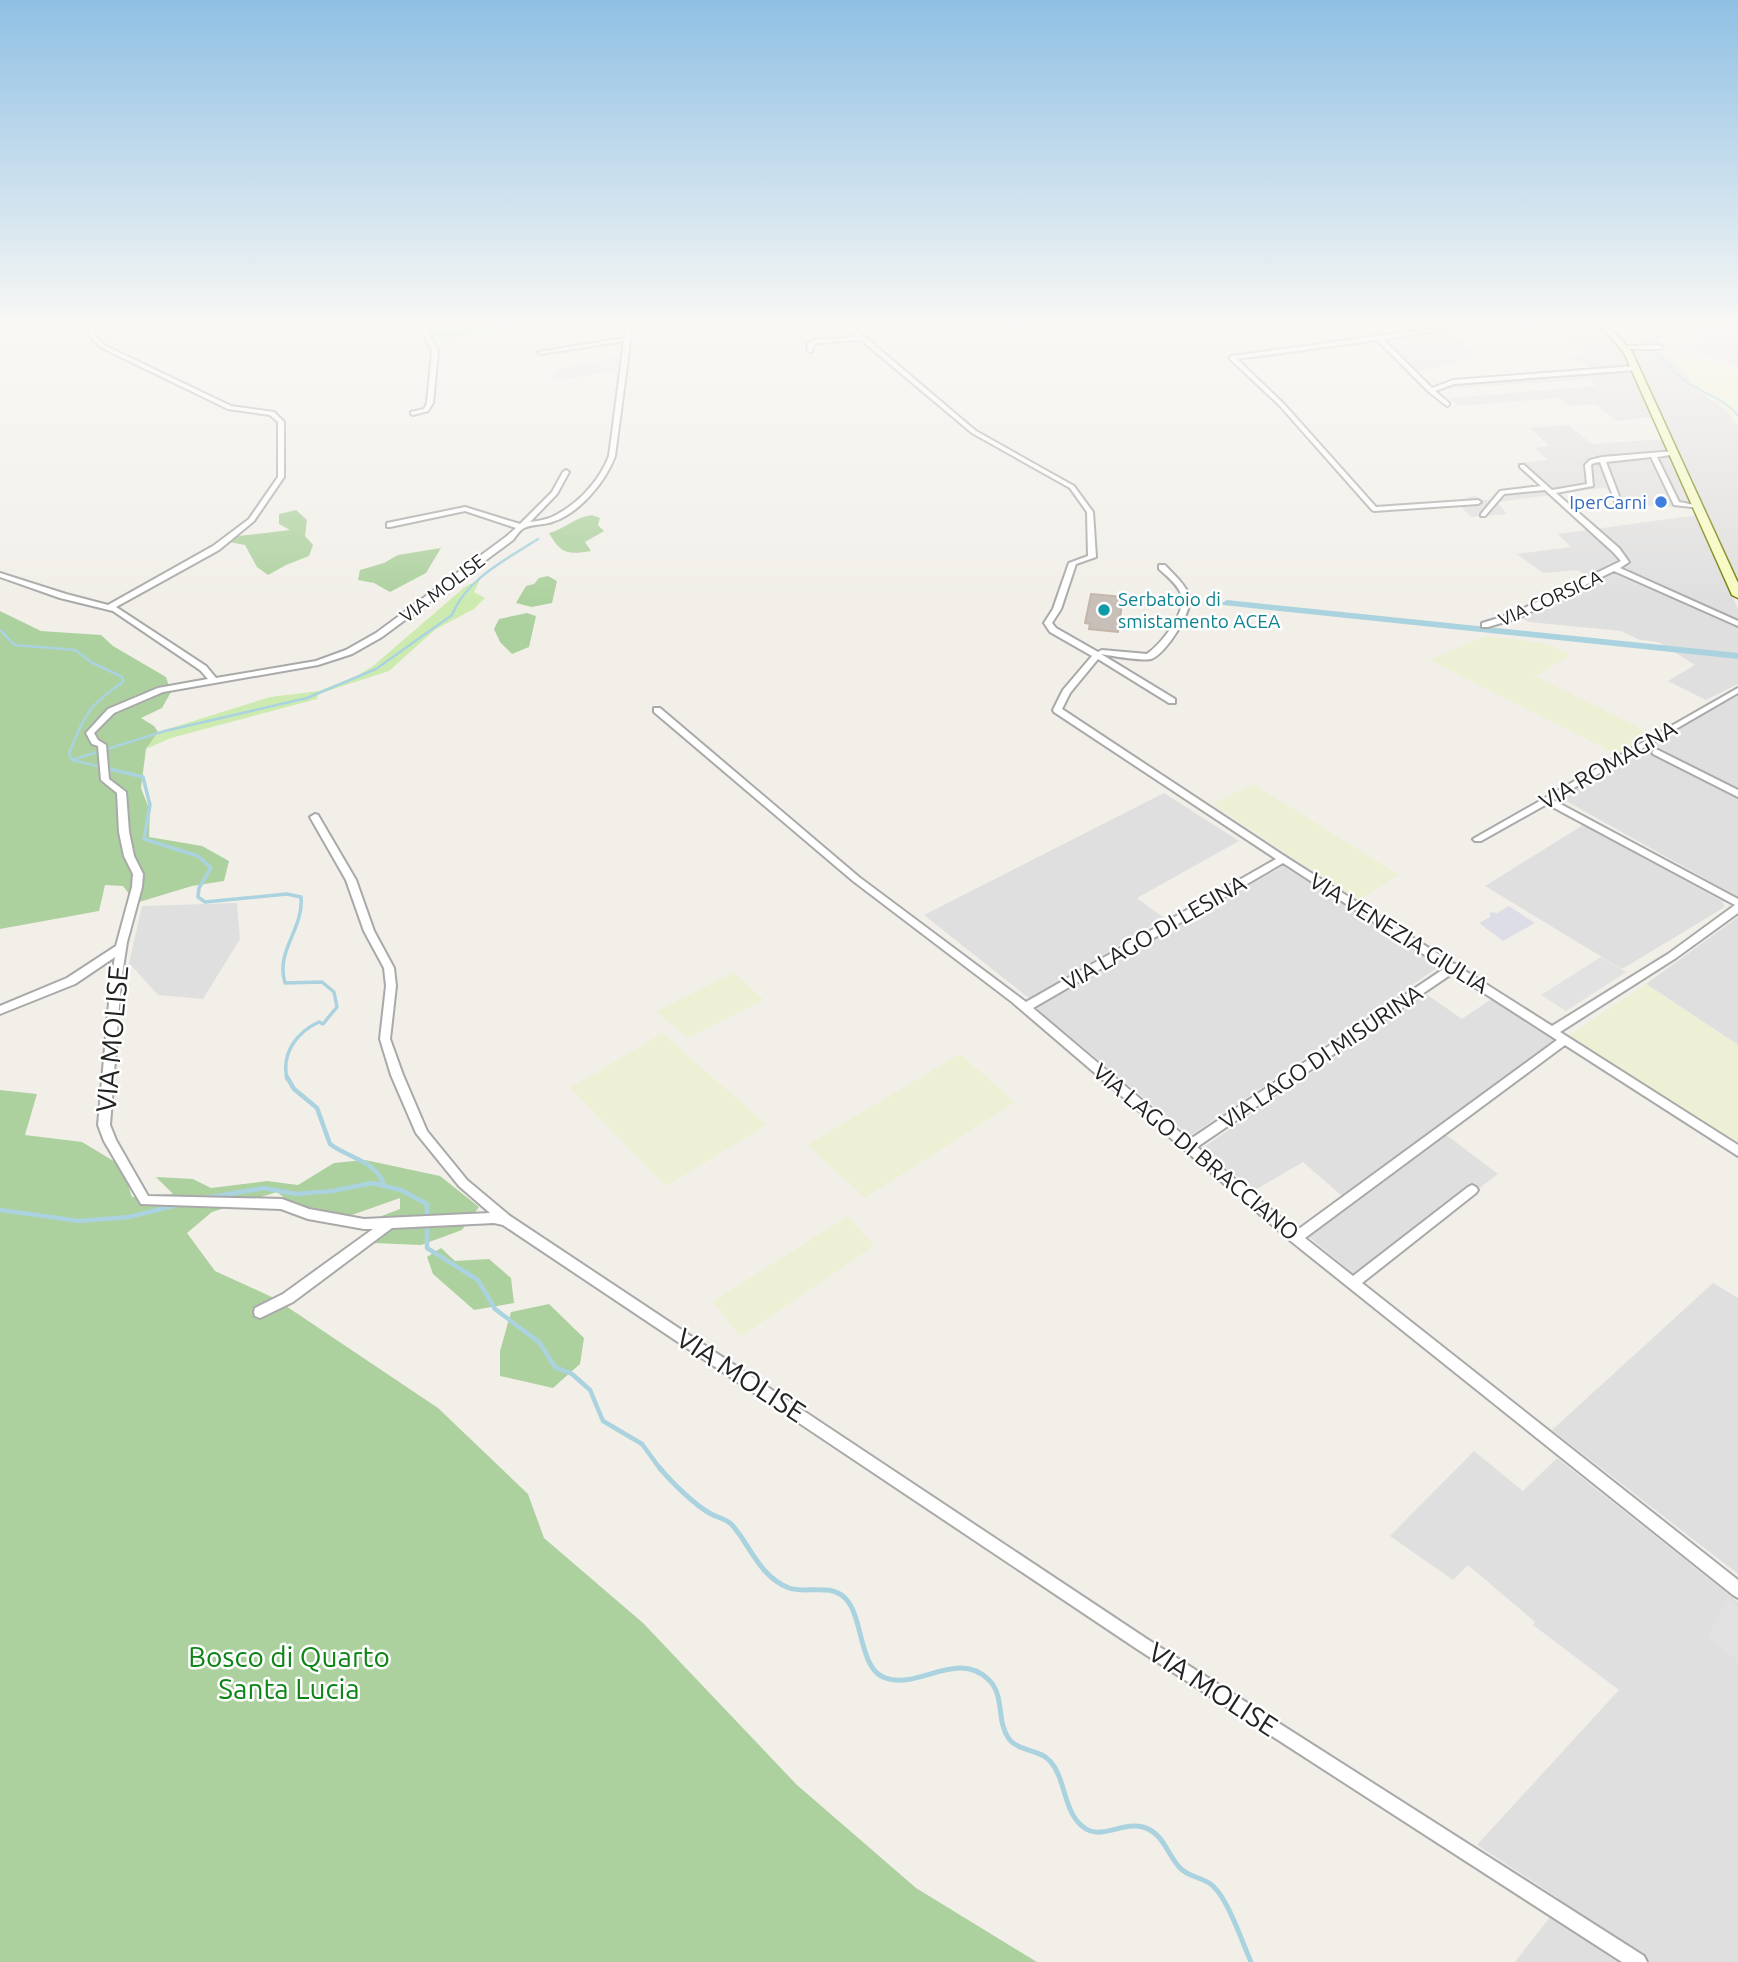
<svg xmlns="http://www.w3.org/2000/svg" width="1738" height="1962" font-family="Ubuntu,sans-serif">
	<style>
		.residential { fill: #e0dfdf }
		.industrial { fill: #ebdbe8 }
		.farmland { fill: #eef0d5 }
		.grass { fill: #cdebb0 }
		.forest { fill: #add19e }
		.parking { fill: #e2e2e2 }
		.plaza { fill: #dddde8 }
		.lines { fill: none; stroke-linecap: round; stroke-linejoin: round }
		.stream-far4 { stroke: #aad3df; stroke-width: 2 }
		.stream-far3 { stroke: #aad3df; stroke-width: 2.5 }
		.stream-far2 { stroke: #aad3df; stroke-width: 3.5 }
		.stream-far1 { stroke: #aad3df; stroke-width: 4.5 }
		.stream { stroke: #aad3df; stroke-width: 5 }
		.canal { fill: #aad3df; fill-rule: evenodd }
		.building { fill: #c7bfb8; stroke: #c4b6ab; stroke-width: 2 }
		.minor-casing { stroke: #a9a9a9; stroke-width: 4 }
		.secondary-casing { stroke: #707d05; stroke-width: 3 }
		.minor { fill: #fff; fill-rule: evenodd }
		.secondary { fill: #f7fabf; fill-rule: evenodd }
		.shop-dot { fill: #3f7fe0; stroke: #fff; stroke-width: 2.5 }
		.culture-dot { fill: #0f9aa8; stroke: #fff; stroke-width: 2.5 }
		.labels { text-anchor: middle; stroke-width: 5; stroke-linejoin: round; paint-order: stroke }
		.far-shop-label { font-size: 19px; fill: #366cbe; stroke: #fff; text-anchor: end }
		.far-street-label { font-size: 19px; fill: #222; stroke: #fff }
		.far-culture-label { font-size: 19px; fill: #0d838f; stroke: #fff; text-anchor: start }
		.street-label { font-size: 23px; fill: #222; stroke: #fff }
		.near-street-label { font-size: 28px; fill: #222; stroke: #fff }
		.near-park-label { font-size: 28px; fill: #0c8416; stroke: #fff }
	</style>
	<rect width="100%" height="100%" fill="#f2efe9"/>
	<path class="residential" d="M1570,328H1604L1622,347L1654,417L1616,421L1596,404L1568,406L1558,398L1459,406L1449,398L1596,386L1590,379L1443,389L1458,381L1596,370L1572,359L1570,357L1588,354L1571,341L1569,336L1572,332Z
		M1447,329L1480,356L1418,372L1382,338Z
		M1649,349L1662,353L1682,369L1697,390L1726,410L1738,426V581L1633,350Z
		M1568,425L1592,444L1664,439L1695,508L1614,505L1608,489L1602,488L1497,502L1507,514L1471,517L1460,506L1470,502L1466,497L1476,496L1481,500H1489L1498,491L1539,486L1516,463L1548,460L1535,448L1549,446L1530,428Z
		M1698,515L1738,609V684L1706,700L1668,681L1695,665L1658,642L1640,640L1621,631L1529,622L1520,617L1593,579L1577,570L1543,573L1517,554L1571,547L1558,534Z
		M1738,693V792L1653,749L1649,752L1738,797V897L1559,797Z
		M1164,793L1239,841L1137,898L1164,918L1030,999L924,915Z
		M1583,825L1722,901L1725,907L1622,969L1485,886Z
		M1283,866L1440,966L1190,1136L1036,1008Z
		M237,903L240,939L203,999L158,995L129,963L142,906Z
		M1738,917V1045L1646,984Z
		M1426,994L1462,1019L1493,998L1565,1046L1445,1134L1498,1174L1360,1279L1298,1228L1342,1196L1303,1162L1255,1190L1201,1149Z
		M1713,1283L1738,1298V1574L1552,1430Z
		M1474,1451L1523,1491L1557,1458L1738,1602V1962H1515L1550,1917L1558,1898L1477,1845L1619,1690L1533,1625L1535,1622L1468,1565L1453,1580L1390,1536Z"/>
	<path class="industrial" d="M1693,328H1738V366L1701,354L1687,344L1708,343Z
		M620,357L617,370L556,381L553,378L556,370Z"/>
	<path class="farmland" d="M1662,351L1680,352L1738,370V426L1726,410L1697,390L1682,369Z
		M1485,636L1544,643L1571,655L1535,676L1652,734L1619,756L1430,660Z
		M1253,784L1399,875L1358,901L1212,804Z
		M733,972L764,1000L688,1038L656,1012Z
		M1646,984L1738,1045V1146L1567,1037Z
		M662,1033L767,1125L666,1186L570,1088Z
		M960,1054L1015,1102L865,1198L807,1145Z
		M848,1216L874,1246L740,1337L713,1301Z"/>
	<path class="grass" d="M435,328H519L435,341L427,329Z
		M480,580L474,592L485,598L474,609L436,629L389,671L318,694L317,699L171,738L146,749L158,732L270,697L319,691L357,676L373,666L466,586Z"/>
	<path class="forest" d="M296,510L307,520L305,536L313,545L309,556L286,565L268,575L257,567L245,545L229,542L238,536L290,530L279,524V514Z
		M592,515L600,518L598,525L604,531L585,542L591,551C568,555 561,554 549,533C565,529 575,517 592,515Z
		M441,548L426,573L390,592L374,583L358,580L360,570L384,563L398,555Z
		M548,576L557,581L552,603L532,607L516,603L526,586L534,584L539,578Z
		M0,611L41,631L101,635L113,646L166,677L171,692L162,708L141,718L154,726L158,732L146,749L141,788L150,811L149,837L202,846L229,861L224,881L192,886L136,903L123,886L105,885L99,911L0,929Z
		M527,613L536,616L529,647L512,654L500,642L494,629L499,619Z
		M0,1090L37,1094L25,1135L82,1142L122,1166L132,1197L173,1194L156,1177L193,1179L211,1188L267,1181L298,1185L334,1163L365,1160L440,1176L479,1207L462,1230L421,1245L373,1243L371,1220L400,1209V1198L349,1216L298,1209L277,1192L212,1212L187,1233L215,1271L274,1298L438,1408L528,1494L544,1538L643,1623L797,1785L916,1888L1037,1962H0Z
		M441,1248L455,1261L489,1259L511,1278L514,1303L474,1310L433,1274L427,1257Z
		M549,1304L584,1338L580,1364L553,1388L500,1376V1351L511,1312Z"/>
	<path class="parking" d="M1601,957L1626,972L1566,1011L1541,995Z
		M1727,1598L1738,1607V1661L1708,1637Z"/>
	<path class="plaza" d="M1509,906L1535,923L1503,941L1479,923L1490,917V912L1497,913Z"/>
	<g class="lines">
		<path class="stream-far4" d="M1660,328L1659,335L1648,346C1661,356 1671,370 1684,380C1702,394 1724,397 1738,416"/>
		<path class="stream-far3" d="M0,630L15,645L75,650L91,662L122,677L123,682C87,707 86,713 69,753L72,760L110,769
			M75,759L165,731L307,698L376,669L452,615C466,579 507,559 538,539"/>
		<path class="stream-far2" d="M102,767L143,777L150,805L144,839L198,856L211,868L199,888L198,897L205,902L287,894L301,897C304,929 275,951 285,983L322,982L334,992L337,1007L323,1024L319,1022C297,1032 281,1053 287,1079"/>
		<path class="stream-far1" d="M287,1077L294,1089L317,1108L330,1144C348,1158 377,1161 384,1185
			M205,1198L264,1188L296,1194L332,1191L372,1183L401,1190L427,1204V1248L478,1280L495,1309L539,1342L555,1367L572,1374L590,1390L603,1421L642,1444L661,1470
			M0,1210L79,1221L129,1217L181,1204"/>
		<path class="stream" d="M660,1468C670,1481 696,1506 711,1514C717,1517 725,1519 730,1523C734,1526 737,1532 740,1535C754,1556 765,1579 789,1588C806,1594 830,1583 845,1598C863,1615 859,1667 883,1677C917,1692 957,1648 989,1680C1005,1696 996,1721 1009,1739C1019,1752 1040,1749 1050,1761C1066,1779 1063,1810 1082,1826C1100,1842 1122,1821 1143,1827C1164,1833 1167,1855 1181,1869C1189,1877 1205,1878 1213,1886C1229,1901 1242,1942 1251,1962"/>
		<path class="canal" d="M1227,600L1738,653V659L1223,605L1222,603Z"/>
	</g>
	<path class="building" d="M1091,594L1123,597L1118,632L1089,629L1090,624L1085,623Z"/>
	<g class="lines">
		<g class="minor-casing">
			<path id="minor" d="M86,328H92L97,338L106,346L231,406L274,412L284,422V477L254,521L219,550L116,607L206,666L216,678L316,661L346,650L376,633L507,536L516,528L465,511L390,527H387V523L465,507L520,524L552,492L563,472L566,470L569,472L557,494L530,522C537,521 545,520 552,517C577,505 599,482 609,456L624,341L541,354L538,352L625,338L626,328H632L615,456C606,481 579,514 552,522C543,525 532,524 524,528C520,530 516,536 513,540L382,637L352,654L318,665L163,692L114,713L94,733L98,740L106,745L109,779L126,792L129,832L134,856L143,874L142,887L127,942L121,981L110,1125L116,1140L148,1196L282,1199L309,1209L364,1219L490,1213L459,1186L416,1133L391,1075L380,1039L386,986L384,968L364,931L346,880L310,817L315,814L318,815L356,880L374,931L394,968L396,986L390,1039L403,1075L427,1131L467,1180L510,1216L1147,1639L1644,1956L1647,1962H1622L1137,1649L503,1225L494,1223L392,1228L293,1302L260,1318L255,1316L254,1312L255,1308L283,1294L373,1229H364L308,1219L281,1209L141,1204L104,1141L98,1125L111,981L115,957L75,984L0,1014V1006L67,978L116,946L132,887L133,874L124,856L119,832L117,793L101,780L98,746L92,744L86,733L108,709L158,688L208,679L200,670L113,611L60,598L0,577V573L66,594L108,605L213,546L249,519L278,477V422L270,415L228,409L102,348L93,340Z
				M420,328H426L438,351L433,403L428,411L413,415L411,414V412L424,409L427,403L432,351Z
				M847,328H853L865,337L976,431L1074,486L1093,512L1096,557L1076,564L1061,609L1052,623L1056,628L1098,652L1102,650L1147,654C1160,645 1188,612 1181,594C1177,584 1167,576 1159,569V565H1165C1173,574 1185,584 1189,595C1194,610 1166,654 1151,659C1143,661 1112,656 1101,654L1175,699V703H1169L1098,659L1070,693L1062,709L1286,857L1454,964H1458L1459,967L1552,1026L1668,954L1735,905L1547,804L1481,841H1475L1473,839L1738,688V693L1553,800L1738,899V913L1676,958L1560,1032L1738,1145V1156L1565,1045L1305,1238L1353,1276L1468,1187L1472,1185L1476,1187L1478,1190L1476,1193L1362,1283L1738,1580V1598L1733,1595L1292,1242L1012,1002L853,881L654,712V708H660L859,877L1026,1002L1276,859L1054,712L1053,710L1063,690L1092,656L1050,632L1044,623L1053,609L1069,563L1088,556L1087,512L1070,488L972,433L861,340L817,343L814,344L812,352L807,351L808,343L814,340L857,337ZM1283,863L1445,968L1189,1140L1033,1008ZM1453,973L1557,1040L1296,1231L1197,1147Z
				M1439,328H1452L1383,339L1432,388L1453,380L1636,366L1639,368L1636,370L1454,384L1435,391L1449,403V405L1447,406L1429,392L1377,340L1237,359L1284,404L1376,507L1478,500L1481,502L1478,504L1374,511L1372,510L1280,406L1229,358L1232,356Z
				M1626,346L1660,345L1663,347L1660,349H1624V347Z
				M1675,451L1678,453L1677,454L1657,457L1679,502L1700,506V508L1674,505L1651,457L1606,462L1622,504L1621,505L1616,504L1600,462L1594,463L1591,465L1593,486L1556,493L1619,548L1629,562L1620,568L1738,621V626L1614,571L1518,618L1488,627H1482V623L1512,614L1621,561L1613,552L1545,490L1504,494L1485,516H1481V514L1500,491L1541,486L1520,467V465H1524L1552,490L1587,484L1585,465L1590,460L1602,457Z
				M1656,749L1738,790V797L1653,754L1652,752Z"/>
		</g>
		<g class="secondary-casing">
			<path id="secondary" d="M1603,328H1611L1632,352L1738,583V598L1732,595L1624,353Z"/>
		</g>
		<use href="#minor" class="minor"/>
		<use href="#secondary" class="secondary"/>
	</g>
	<linearGradient id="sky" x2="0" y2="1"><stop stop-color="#8fc0e4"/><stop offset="0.54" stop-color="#f9f8f5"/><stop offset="1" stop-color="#f9f8f5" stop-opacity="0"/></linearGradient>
	<rect width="1738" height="602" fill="url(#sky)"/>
	<circle class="shop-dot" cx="1661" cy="502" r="7"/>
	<circle class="culture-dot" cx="1104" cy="610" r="7"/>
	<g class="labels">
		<g class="far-shop-label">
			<text x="1647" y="509">IperCarni</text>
		</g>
		<g class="far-street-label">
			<text transform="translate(442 588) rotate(-37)" y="7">VIA MOLISE</text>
			<text transform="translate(1550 598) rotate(-24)" y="7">VIA CORSICA</text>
		</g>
		<g class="far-culture-label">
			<text x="1118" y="606">Serbatoio di<tspan x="1118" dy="22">smistamento ACEA</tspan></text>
		</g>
		<g class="street-label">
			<text transform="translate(1608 765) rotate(-30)" y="8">VIA ROMAGNA</text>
			<text transform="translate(1154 933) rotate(-30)" y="8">VIA LAGO DI LESINA</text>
			<text transform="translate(1399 933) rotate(32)" y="8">VIA VENEZIA GIULIA</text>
			<text transform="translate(1321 1057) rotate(-34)" y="8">VIA LAGO DI MISURINA</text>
			<text transform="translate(1196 1152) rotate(40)" y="8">VIA LAGO DI BRACCIANO</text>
		</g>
		<g class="near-street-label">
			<text transform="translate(112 1039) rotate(-85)" y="10">VIA MOLISE</text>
			<text transform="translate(741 1375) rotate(33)" y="10">VIA MOLISE</text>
			<text transform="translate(1213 1689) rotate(33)" y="10">VIA MOLISE</text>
		</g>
		<g class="near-park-label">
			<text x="289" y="1667">Bosco di Quarto<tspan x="289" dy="32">Santa Lucia</tspan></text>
		</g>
	</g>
</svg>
